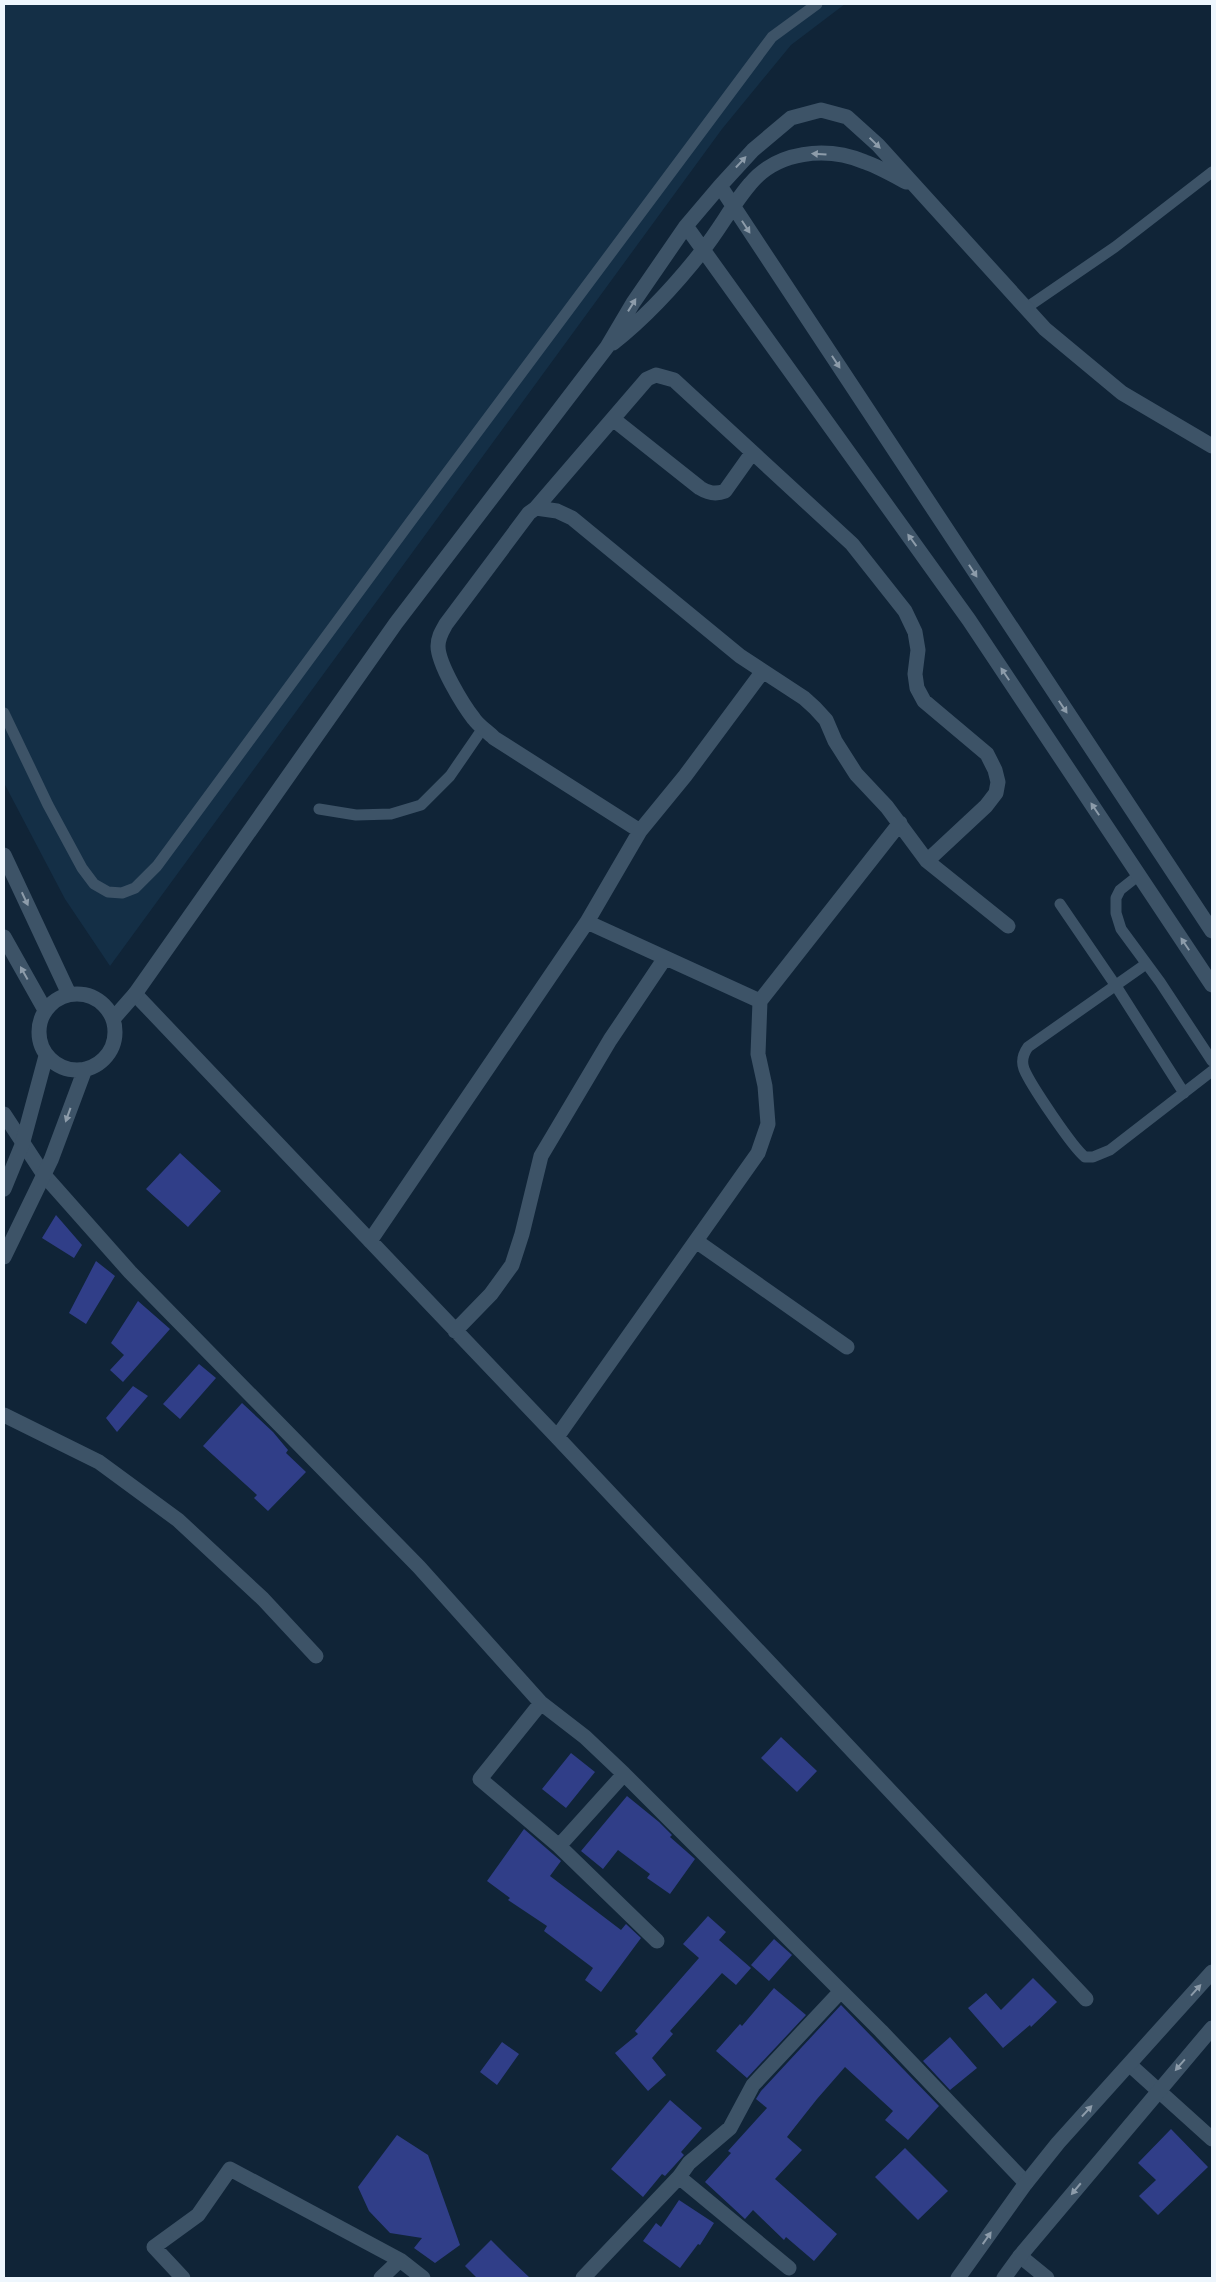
<svg xmlns="http://www.w3.org/2000/svg" width="1216" height="2282" font-family="'Source Sans 3',sans-serif">
	<style>
		.built { fill: #142f46 }
		.building { fill: #303e88 }
		.lines { fill: none; stroke-linecap: round; stroke-linejoin: round }
		.service { stroke: #3d5367; stroke-width: 11 }
		.minor { stroke: #3d5367; stroke-width: 15 }
		.tertiary { stroke: #3d5367; stroke-width: 15 }
		.oneway { fill: #8d9caa }
	</style>
	<rect width="100%" height="100%" fill="#102437"/>
	<path class="built" d="M4,4H845L791,45L722,129L110,966L65,899L4,783Z"/>
	<path class="building" d="M180,1153L221,1191L188,1227L146,1189Z
		M56,1215L82,1245L74,1258L42,1238Z
		M96,1261L115,1276L86,1324L69,1313Z
		M138,1301L170,1329L123,1382L110,1370L124,1355L111,1343Z
		M199,1364L216,1378L180,1419L163,1404Z
		M133,1386L148,1396L117,1432L106,1418Z
		M242,1403L273,1432L288,1450L286,1453L306,1472L268,1511L254,1498L257,1495L203,1446Z
		M781,1737L817,1771L797,1792L761,1758Z
		M571,1753L595,1772L566,1808L542,1789Z
		M627,1796L659,1822L672,1835L670,1837L695,1859L670,1894L647,1878L650,1874L618,1850L603,1869L581,1851Z
		M524,1829L561,1861L550,1876L621,1930L626,1924L641,1938L601,1992L585,1980L593,1968L544,1931L547,1926L508,1900L510,1898L487,1881Z
		M708,1916L726,1932L719,1940L751,1968L736,1985L722,1973L670,2031L673,2034L652,2058L666,2075L648,2091L615,2053L638,2034L635,2031L699,1958L683,1944Z
		M774,1939L792,1955L769,1981L751,1965Z
		M1033,1978L1057,2002L1031,2027L1030,2025L1003,2048L968,2008L986,1993L1001,2010Z
		M774,1988L806,2015L747,2078L716,2051L740,2024L742,2026Z
		M841,2005L939,2106L908,2140L885,2120L893,2111L845,2067L817,2099L787,2137L802,2150L775,2179L837,2234L814,2261L786,2237L784,2240L753,2210L745,2219L705,2182L731,2153L728,2151L767,2108L756,2099L761,2091Z
		M950,2037L977,2068L950,2090L923,2061Z
		M502,2042L519,2054L497,2085L480,2072Z
		M670,2100L702,2128L681,2152L684,2155L665,2176L662,2174L643,2197L611,2169Z
		M1171,2129L1208,2167L1158,2215L1139,2196L1156,2180L1138,2163Z
		M397,2135L428,2155L460,2245L435,2263L414,2248L422,2238L390,2233L369,2211L358,2187Z
		M905,2148L948,2191L918,2220L875,2177Z
		M679,2200L714,2223L700,2245L698,2244L680,2268L643,2241L656,2223L661,2227Z
		M491,2240L509,2258L530,2278H477L465,2266Z"/>
	<g class="lines">
		<path class="service" d="M1026,308L1115,247L1212,172
			M4,713L48,805L82,868L94,884L108,892L122,893L135,888L157,866L411,521L772,37L817,4
			M319,809L356,815L391,814L421,805L450,776L483,728
			M1139,875L1120,890L1116,898V913L1121,929L1160,982L1212,1061
			M1060,904L1116,986L1184,1093
			M1146,964L1028,1047C1023,1054 1021,1061 1024,1069C1030,1084 1073,1148 1085,1157H1093L1110,1150L1212,1071"/>
		<path class="minor" d="M613,419L700,488C708,493 715,495 725,491L752,453
			M536,508L647,379L656,375L674,380L852,544L905,611L915,632L918,650L915,674L917,688L924,701L987,754L995,770L998,782L996,793L986,806L927,861
			M640,831L494,738C488,732 479,726 474,719C463,705 438,664 438,646C438,637 442,631 446,624L529,513L536,508L557,511L572,518L740,656L804,698L815,708L826,720L835,741L856,774L887,807L927,861L1008,926
			M587,922L640,831L685,776L763,671
			M135,994L557,1437L1086,1999
			M4,1114L44,1175L130,1272L419,1567L541,1703L585,1737L624,1774L881,2031L1026,2183
			M370,1241L587,922L760,1001
			M696,1241L847,1347
			M455,1331L491,1294L512,1265L522,1234L541,1156L610,1040L665,958
			M4,1415L99,1462L178,1520L263,1599L316,1656
			M557,1437L758,1153L768,1124L765,1086L758,1054L760,1001L900,823
			M541,1703L480,1779L559,1846L624,1774
			M559,1846L657,1941
			M1130,2065L1212,2139
			M679,2177L789,2268
			M1020,2256L1047,2278
			M183,2278L154,2247L198,2215L230,2169L400,2260
			M381,2278L400,2260L423,2278
			M583,2278L679,2177L689,2163L730,2128L753,2085L840,1992"/>
		<path class="tertiary" d="M720,186L1212,931
			M686,226L969,620L1212,985
			M613,343C646,317 677,283 703,250C720,229 732,205 750,184C777,151 826,146 865,162C879,167 893,175 906,182
			M4,855L69,994
			M4,937L45,1010
			M39 1032a38 38 0 1 1 76 0a38 38 0 1 1-76 0Z
			M113,1019L135,994L396,623L607,347L633,303L686,226L720,186L753,150L791,118L821,110L847,117L878,145L1045,329L1122,393L1212,446
			M4,1189L22,1145L46,1056
			M4,1257L51,1160L85,1069
			M958,2278L1026,2183L1058,2143L1212,1972
			M1004,2278L1020,2256L1212,2028"/>
	</g>
	<defs><path id="oneway-solid" d="M-6-.8H1V-3.2L6.5 0L1 3.2V.8H-6Z" transform="scale(1.25)"/></defs>
	<g class="oneway">
		<use href="#oneway-solid" transform="translate(875 143) rotate(44)"/>
		<use href="#oneway-solid" transform="translate(819 154) rotate(-176)"/>
		<use href="#oneway-solid" transform="translate(741 162) rotate(-47)"/>
		<use href="#oneway-solid" transform="translate(746 227) rotate(57)"/>
		<use href="#oneway-solid" transform="translate(632 305) rotate(-58)"/>
		<use href="#oneway-solid" transform="translate(836 362) rotate(57)"/>
		<use href="#oneway-solid" transform="translate(912 540) rotate(-126)"/>
		<use href="#oneway-solid" transform="translate(973 571) rotate(57)"/>
		<use href="#oneway-solid" transform="translate(1005 674) rotate(-124)"/>
		<use href="#oneway-solid" transform="translate(1063 707) rotate(56)"/>
		<use href="#oneway-solid" transform="translate(1095 809) rotate(-124)"/>
		<use href="#oneway-solid" transform="translate(25 899) rotate(65)"/>
		<use href="#oneway-solid" transform="translate(1185 944) rotate(-124)"/>
		<use href="#oneway-solid" transform="translate(24 973) rotate(-119)"/>
		<use href="#oneway-solid" transform="translate(68 1115) rotate(110)"/>
		<use href="#oneway-solid" transform="translate(1196 1990) rotate(-48)"/>
		<use href="#oneway-solid" transform="translate(1180 2065) rotate(131)"/>
		<use href="#oneway-solid" transform="translate(1087 2111) rotate(-47)"/>
		<use href="#oneway-solid" transform="translate(1076 2189) rotate(130)"/>
		<use href="#oneway-solid" transform="translate(987 2238) rotate(-55)"/>
	</g>
	<rect width="1216" height="2282" fill="none" stroke="#eef6fd" stroke-width="10"/>
</svg>
